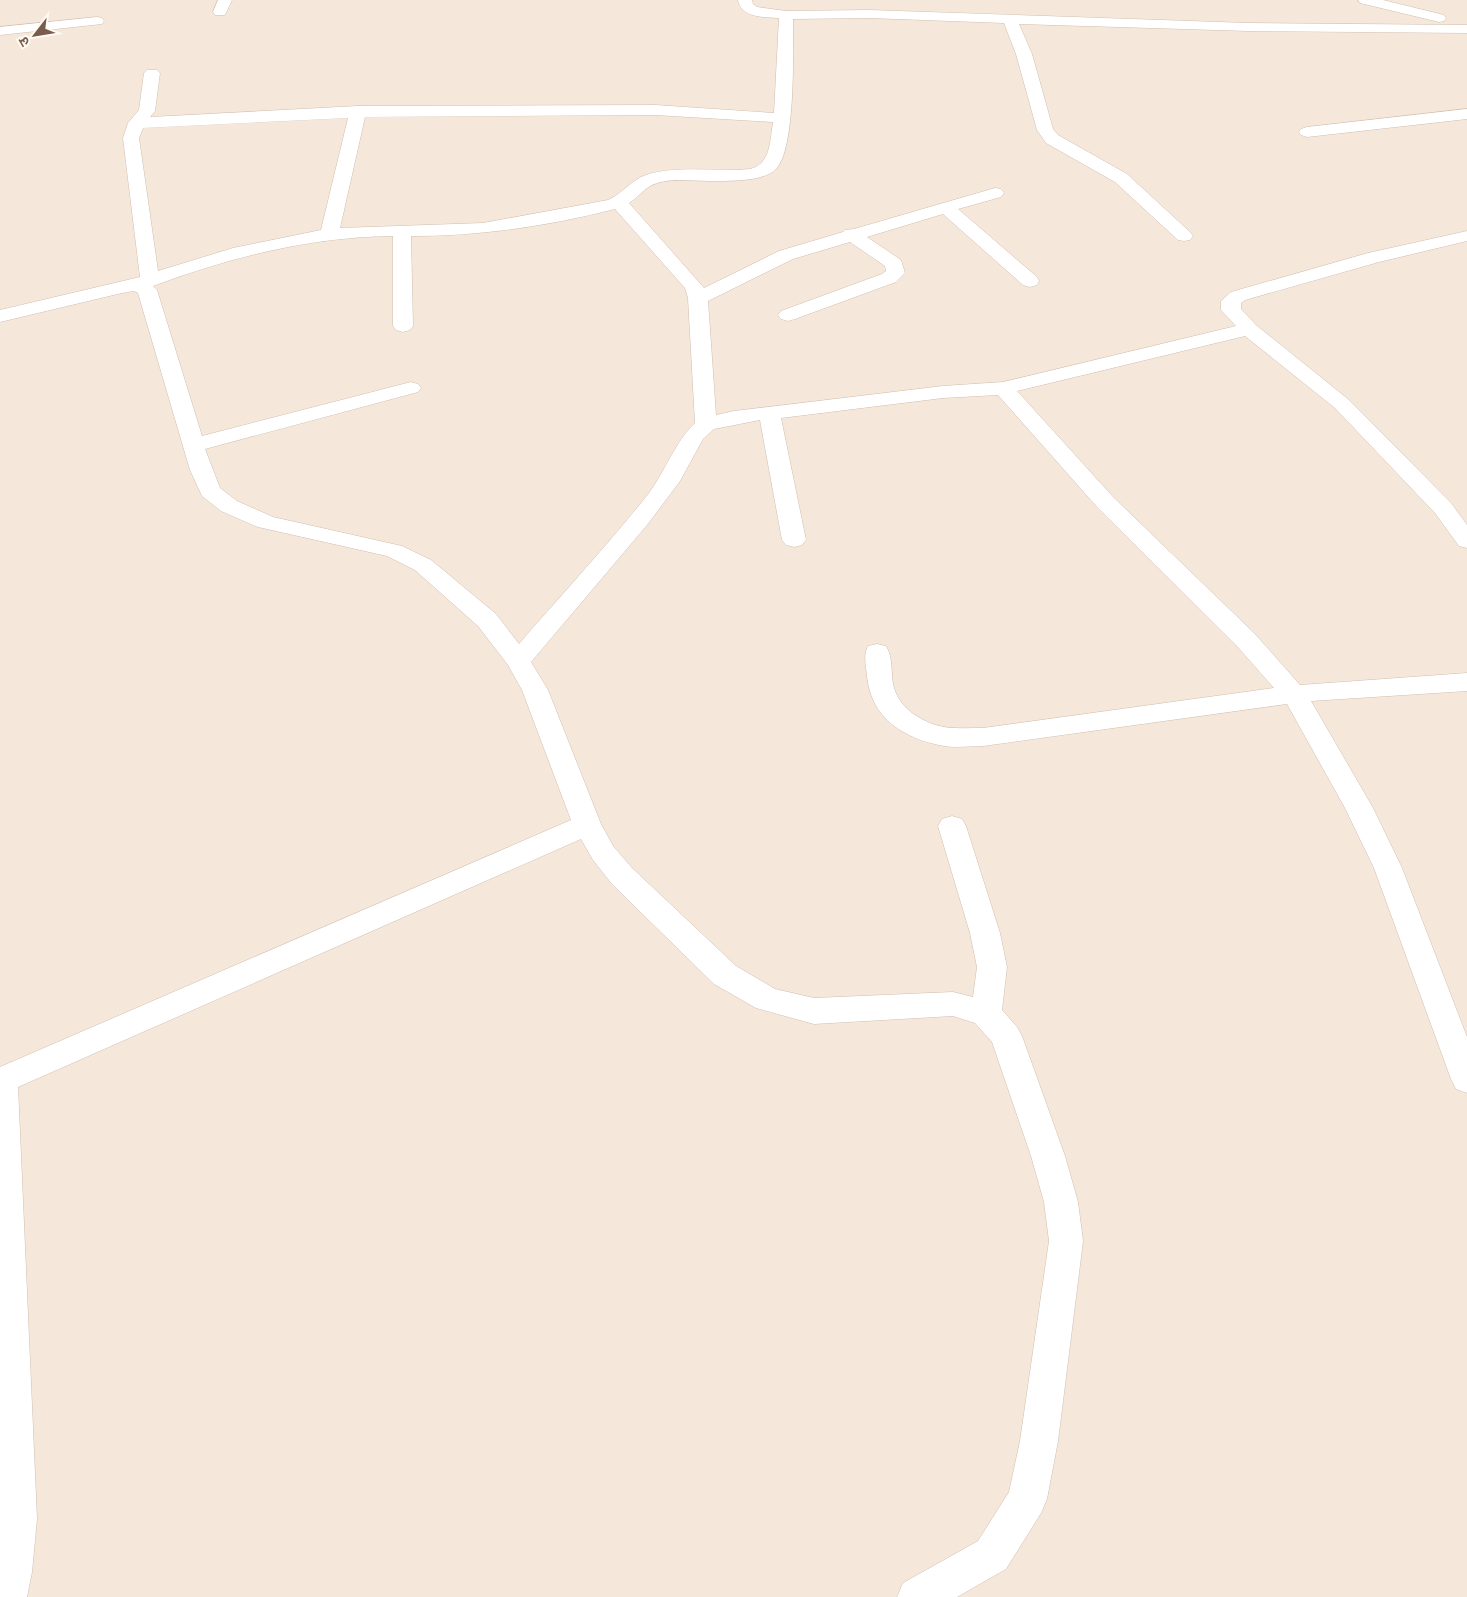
<svg xmlns="http://www.w3.org/2000/svg" width="1467" height="1597" font-family="Arial,'Noto Sans Devanagari',sans-serif">
	<style>
		.residential { fill: #f5e8da }
		.lines { fill: none; stroke-linecap: round; stroke-linejoin: round }
		.minor-casing { stroke: #d1beb0; stroke-width: 1 }
		.minor { fill: #fff; fill-rule: evenodd }
	</style>
	<rect width="100%" height="100%" fill="#fdf6ec"/>
	<path class="residential" d="M0,0H1467V1597H0Z"/>
	<g class="lines">
		<g class="minor-casing">
			<path id="minor" d="M218,0H232L225,15H215L213,12Z
				M738,0H752L753,4L757,7L786,11L869,10L1249,23L1467,25V33L1249,31L1019,24L1032,54L1053,129L1058,135L1127,174L1190,232L1193,236L1190,240L1184,241L1178,240L1115,182L1046,143L1037,130L1016,54L1004,23L869,18L793,19C793,49 796,149 776,169C764,182 727,181 710,181C692,181 667,177 650,186C642,191 637,198 629,203L704,288L779,251L843,232L845,230L854,229L995,188L1001,189L1004,193L1001,197L958,209L1037,277L1039,281L1037,285L1030,287L1023,285L943,214L867,237L901,260L905,273L896,282L795,319L788,321L781,319L778,315L781,311L882,274L886,271L885,266L850,242L793,259L708,301L716,415L734,411L943,386L1003,382L1236,326L1221,310V301L1231,292L1368,253L1467,231V241L1379,262L1245,300L1241,303V309L1256,325L1349,400L1451,503L1467,525V548L1459,546L1435,513L1335,408L1245,336L1017,391L1114,498L1254,633L1300,685L1467,673V691L1311,701L1373,808L1402,868L1467,1037V1093L1456,1089L1451,1079L1374,868L1345,808L1287,704L983,746C970,746 956,748 944,746C905,739 871,719 867,676C866,666 863,655 868,646L877,644L886,646C894,659 890,674 894,688C897,698 904,707 912,713C938,731 953,728 983,728L1274,688L1236,645L1098,508L998,395L943,398L781,418L806,540L802,545L794,547L786,545L782,540L760,420L714,429L703,439L680,481L647,525L531,662L548,690L601,824L613,846L632,868L736,966L775,989L814,998L953,992L973,997L977,967L970,933L938,826L942,819L952,816L962,819L966,826L1000,933L1007,967L1002,1010L1017,1027L1022,1036L1065,1156L1078,1202L1083,1241L1058,1441L1047,1499L1041,1513L1006,1569L957,1597H897L903,1583L978,1541L1009,1492L1020,1441L1049,1241L1044,1202L1031,1156L992,1042L975,1023L953,1016L814,1024L756,1008L714,984L612,884L593,860L581,839L18,1087L37,1519L32,1572L27,1597H0V1067L571,820L522,690L508,665L478,626L415,570L387,556L258,527L221,511L202,496L190,470L138,293L134,291L122,293L0,322V310L140,277L123,138L128,123L139,110L144,73L147,70H157L160,73L155,111L150,117L358,106L655,105L774,113L779,18C764,17 741,18 738,0ZM655,115L773,122C770,140 771,164 750,169C717,172 677,165 646,175C631,180 622,194 608,200L483,223L340,228L365,117ZM348,118L321,230L233,248L158,271L139,138L143,128ZM615,209L685,288L688,298L695,423C675,442 666,470 649,493C608,545 562,594 519,644L496,614L431,560L402,546L273,517L237,501L220,488L205,449L418,392L421,388L418,384L411,382L202,436L157,290L153,286C231,257 310,237 393,236V326L396,330L403,332L410,330L413,326L411,236C481,236 548,226 615,209Z
				M1358,0H1383L1444,15L1446,18L1444,21L1439,22L1360,3Z
				M97,17L102,18L104,21L102,24L0,35V27Z
				M1467,109V119L1307,137L1301,135L1299,132L1301,129L1307,127Z"/>
		</g>
		<use href="#minor" class="minor"/>
	</g>
	<g transform="translate(35 35) rotate(239)" stroke="#fffaf3" stroke-width="4" paint-order="stroke">
	<path d="M0-4L9 19L0 12L-9 19Z" fill="#7a5c4d"/>
	<text y="-8" font-size="14" font-weight="bold" text-anchor="middle" fill="#7a5c4d">उ</text>
	</g>
</svg>
